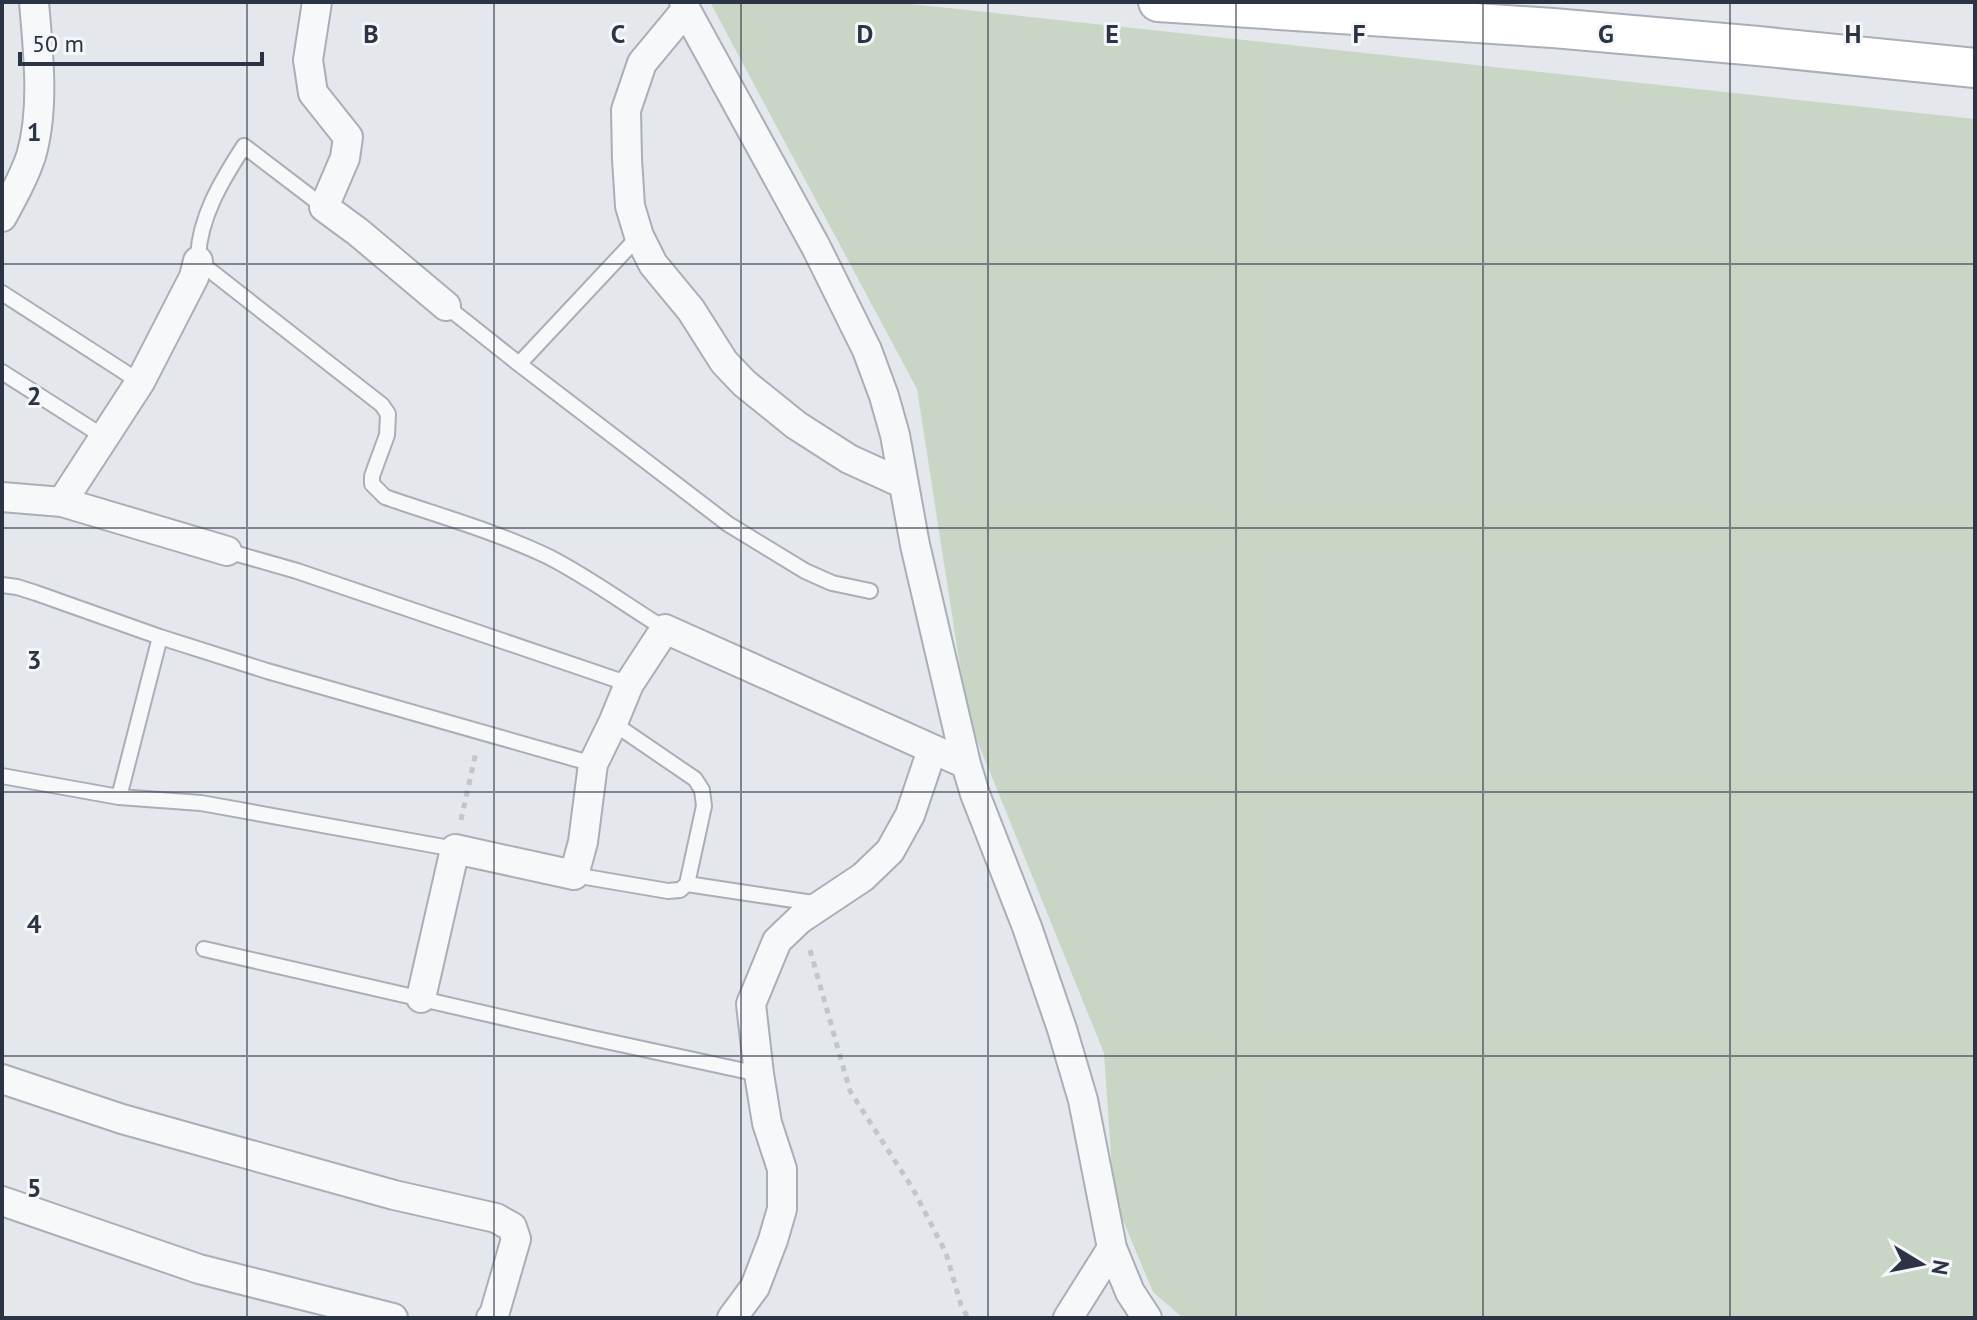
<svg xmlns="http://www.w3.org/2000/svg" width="1977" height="1320" font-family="'PT Sans',sans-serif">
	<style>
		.green { fill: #c9d6c5 }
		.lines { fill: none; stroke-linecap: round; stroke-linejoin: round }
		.lane-casing { stroke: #a9aeb7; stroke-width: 18 }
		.street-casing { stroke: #a9aeb7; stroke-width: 32 }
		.secondary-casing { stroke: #a9aeb7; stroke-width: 42 }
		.path { stroke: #c2c5cb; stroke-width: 5; stroke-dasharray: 6 6; stroke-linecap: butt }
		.lane { stroke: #f7f8fa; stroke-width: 14 }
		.street { stroke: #f7f8fa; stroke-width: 28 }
		.secondary { stroke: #fff; stroke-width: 38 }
		.grid { fill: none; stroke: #2b3445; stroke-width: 2; stroke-opacity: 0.55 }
		.grid-label { font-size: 26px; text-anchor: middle; font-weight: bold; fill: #2b3445; stroke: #f4f6f9; stroke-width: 6; stroke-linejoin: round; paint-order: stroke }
	</style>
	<rect width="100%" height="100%" fill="#e4e7ec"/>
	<path class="green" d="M710,2H892L1975,119V1318H1183L1153,1292L1114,1199L1104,1053L968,718L917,389Z"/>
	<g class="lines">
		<g class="lane-casing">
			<path id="lane" d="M324,207L244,146C222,180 198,219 198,261L382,405L388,414L387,435L372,476V484L385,497C440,516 497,532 549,557C590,578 626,605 665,629
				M2,293L140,382
				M446,306L519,364L728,524L805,571L832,583L870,591
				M519,364L639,236
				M2,372L104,437
				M227,551L297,571L629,684
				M2,585L17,587L36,593L160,637L267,671L593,764
				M2,776L119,797L201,803L455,849
				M119,797L160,637
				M574,875L668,891L680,890L687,884L704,806L702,790L695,779L613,723
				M687,884L820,904
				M204,949L592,1038L759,1074"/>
		</g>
		<g class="street-casing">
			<path id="street" d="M317,2L308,60L313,93L348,137L345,158L324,207L358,232L446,306
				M684,2L686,10L816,247L867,350L884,396L895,435L915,545L966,764L975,794L1027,927L1062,1029L1083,1100L1112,1248L1130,1292L1147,1318
				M686,10L642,63L626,110L627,159L630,206L639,236L653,264L691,310L724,362L744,383L796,425L849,459L904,484
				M2,217C13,197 24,177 31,156C45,108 38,51 34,2
				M2,497L62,502L140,382L194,277L198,261
				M62,502L227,551
				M421,998L455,849L574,875L583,842L593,764L613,723L629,684L665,629L966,764
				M2,1079L122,1119L394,1195L496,1218L512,1227L516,1239L494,1315L491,1318
				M2,1201L199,1269L393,1318
				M732,1318L755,1287L773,1240L782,1209V1169L767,1123L759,1074L751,1004L777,941L800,919L863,877L890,851L910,815L932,750
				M1068,1318L1112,1248"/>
		</g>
		<g class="secondary-casing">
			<path id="secondary" d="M1158,2L1553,28L1758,46L1975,68"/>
		</g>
		<path class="path" d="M461,820L476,752
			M810,950L850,1091L913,1189L946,1253L961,1305L968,1318"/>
		<use href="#lane" class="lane"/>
		<use href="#street" class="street"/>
		<use href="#secondary" class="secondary"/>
	</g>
	<path class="grid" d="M247,2V1318M494,2V1318M741,2V1318M988,2V1318M1236,2V1318M1483,2V1318M1730,2V1318M2,264H1975M2,528H1975M2,792H1975M2,1056H1975"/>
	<g class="grid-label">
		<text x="371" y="43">B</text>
		<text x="618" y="43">C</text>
		<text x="865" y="43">D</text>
		<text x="1112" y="43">E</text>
		<text x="1359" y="43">F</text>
		<text x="1606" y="43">G</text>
		<text x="1853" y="43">H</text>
		<text x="34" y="141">1</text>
		<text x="34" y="405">2</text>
		<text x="34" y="669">3</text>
		<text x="34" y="933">4</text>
		<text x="34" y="1197">5</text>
	</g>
	<rect width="1977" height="1320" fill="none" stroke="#2b3445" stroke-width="8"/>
	<g transform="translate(1921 1264) rotate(100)" stroke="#f4f6f9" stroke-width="6" paint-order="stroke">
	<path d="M0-6L14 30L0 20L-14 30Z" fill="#2b3445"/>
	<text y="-12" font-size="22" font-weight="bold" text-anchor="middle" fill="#2b3445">N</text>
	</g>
	<path d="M20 52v12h242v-12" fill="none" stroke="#2b3445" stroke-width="4"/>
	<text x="32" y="52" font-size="24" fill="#2b3445" stroke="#f4f6f9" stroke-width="6" paint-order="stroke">50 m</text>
</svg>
